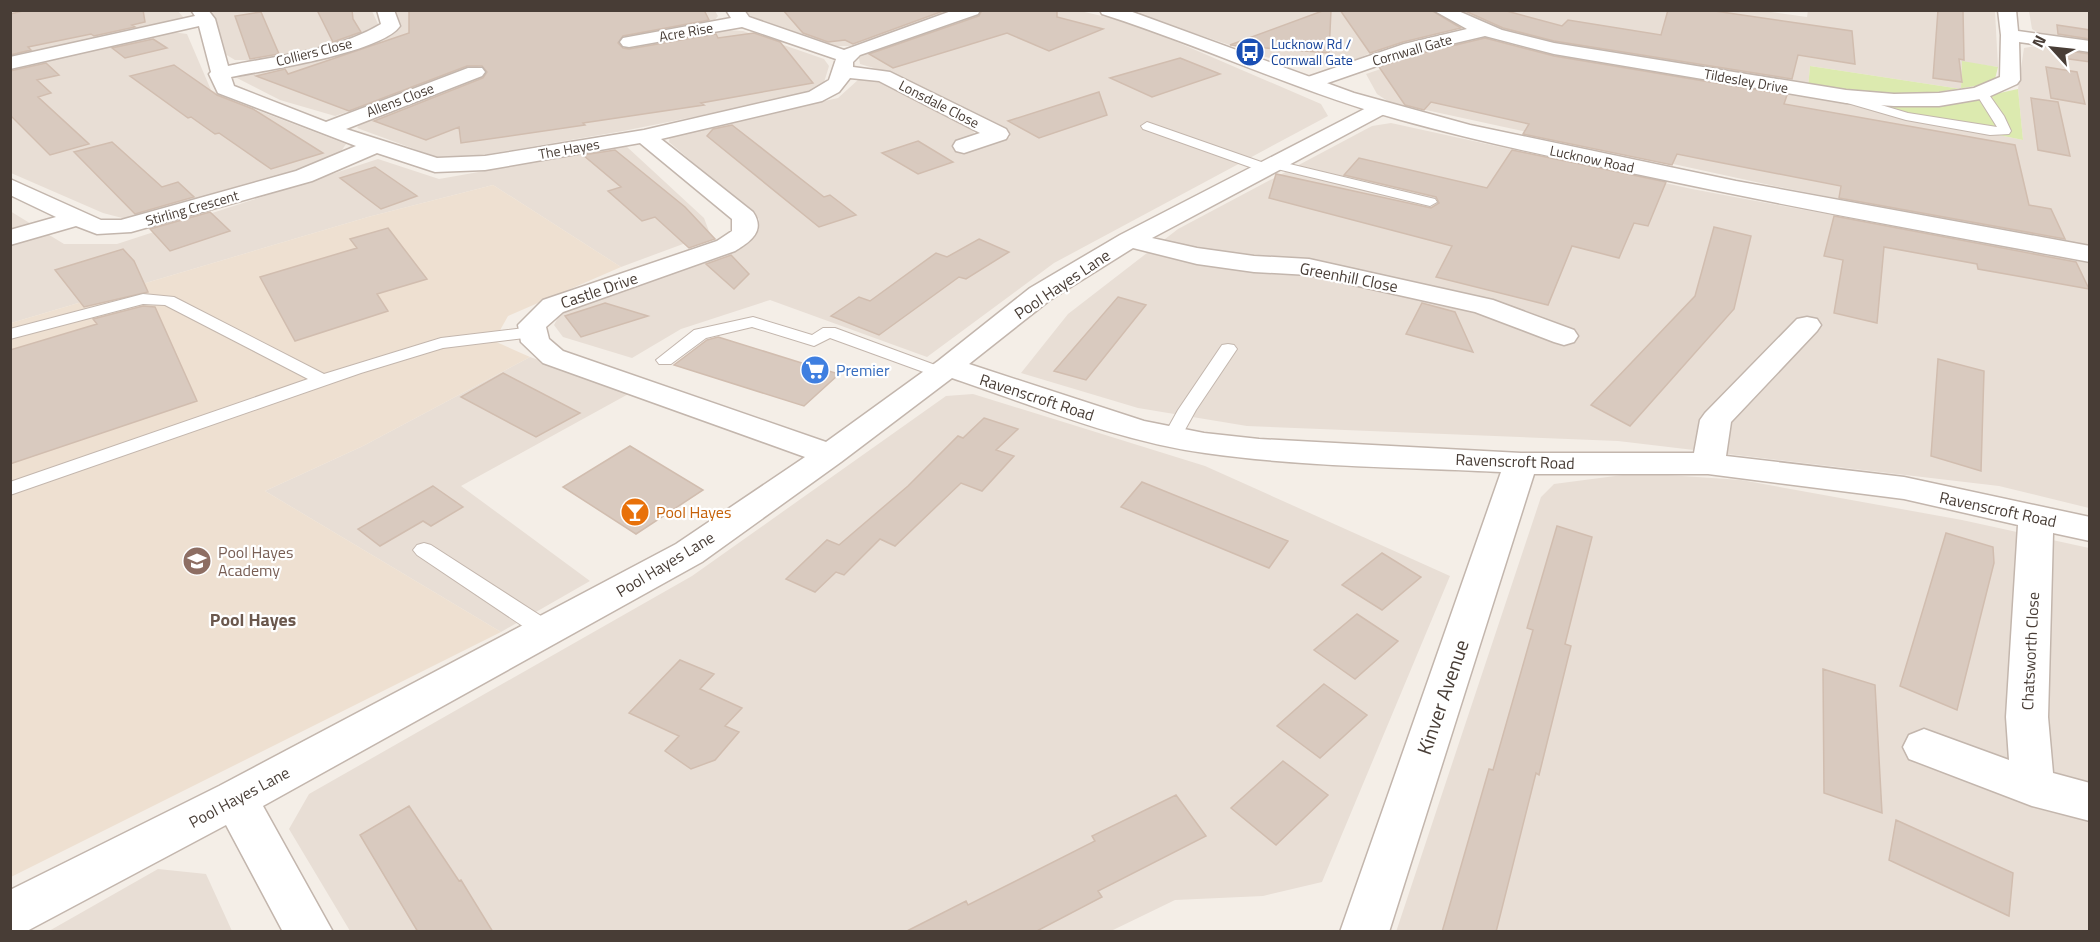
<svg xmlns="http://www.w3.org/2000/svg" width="2100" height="942" font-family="'Titillium Web',sans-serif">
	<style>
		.residential { fill: #e8ded5 }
		.education { fill: #eee0d1 }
		.green { fill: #dceaaf }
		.building { fill: #d9cabf; stroke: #d1bdaf; stroke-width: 1.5 }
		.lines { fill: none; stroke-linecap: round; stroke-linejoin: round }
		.service-casing { stroke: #c3b6ad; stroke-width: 2 }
		.minor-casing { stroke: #c3b6ad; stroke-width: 3 }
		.tertiary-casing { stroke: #c3b6ad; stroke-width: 3 }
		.service { fill: #fff; fill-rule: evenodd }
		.minor { fill: #fff; fill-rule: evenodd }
		.tertiary { fill: #fff; fill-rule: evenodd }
		.labels { text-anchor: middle; stroke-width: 4.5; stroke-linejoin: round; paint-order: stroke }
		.far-street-label { font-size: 14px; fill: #483d36; stroke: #fff }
		.far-transit-label { font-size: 14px; fill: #164399; stroke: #fff; text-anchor: start }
		.street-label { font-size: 16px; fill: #483d36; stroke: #fff }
		.shop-label { font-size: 16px; fill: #366cbe; stroke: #fff; text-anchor: start }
		.food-label { font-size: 16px; fill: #c56008; stroke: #fff; text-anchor: start }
		.education-label { font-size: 16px; fill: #785e54; stroke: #fff; text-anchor: start }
		.neighbourhood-label { font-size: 18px; font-weight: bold; fill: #6b584d; stroke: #fff }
		.near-street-label { font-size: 20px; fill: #483d36; stroke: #fff }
	</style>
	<rect width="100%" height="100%" fill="#f4eee7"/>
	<path class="residential" d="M177,10L184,18L167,24L11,59L10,11Z
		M393,10L715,11L718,16L713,22L640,37L626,34L612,38L617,51L637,47L642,42L725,30L743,31L824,59L829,66L822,89L774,101L623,131L459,159L436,157L357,128L364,119L477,78L501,73L482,64L472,70L335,116L280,100L237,78L370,39Z
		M1416,10L1444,19L1355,60L1322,65L1275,60L1142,16L1138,11Z
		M1757,10L1807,17L1808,10L1995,11L1998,67L1962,62L1961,89L1810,66L1808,88L1518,36L1476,23L1454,11Z
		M211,11H372L379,26L374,31L332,45L261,60H235L225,54Z
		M745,11H955L850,46H836L799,37L747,14Z
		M989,11H1080L1111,18L1156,33L1321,104L1328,116L1054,263L927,357L770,300L681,329L632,358L563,337L554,325L562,310L728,253L759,230V219L669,142L670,135L838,98L859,79L870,77L973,130L974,134L970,138L953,144L966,152L1011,137L887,72L860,64L859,58L866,52Z
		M2029,11H2089V44L2045,37L2032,29Z
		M173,32L187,34L211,90L238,103L346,144L340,153L303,171L126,219L103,213L11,173V67Z
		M1463,41L1519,56L1528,46L1814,97L2023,140L2018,89L2024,48L2036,46L2060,48L2089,52V247L1784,188L1389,102L1377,94L1366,74Z
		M1391,123L1692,189L2089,263V508L1999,486L1618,441L1247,426L1138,408L1021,373L1068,314L1178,229L1372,126Z
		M626,146L704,218L710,234L621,267L493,185L368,217L11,323L10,211L64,244H117L378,159L439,179Z
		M530,357L632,392L461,486L590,581L501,632L265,491L363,446Z
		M973,394L1205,466L1450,576L1322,882L1263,896L1175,900L1111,931H350L289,829L309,794L692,576L946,396Z
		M1638,473L1741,480L1962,520L2089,548V931L1396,932L1541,497L1554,484Z
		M158,869L206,874L232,931H49Z"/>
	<path class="education" d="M493,185L621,267L508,316L494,341L530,357L363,446L265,491L501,632L11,877V323L368,217Z"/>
	<path class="green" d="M1962,61L1998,67L1994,83L1913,96L1808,88L1810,66L1961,89Z
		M2018,89L2023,140L1814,97L1963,101Z"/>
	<path class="building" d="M27,10H143L145,22L132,25L135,27L94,36L91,34L28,47L31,50L10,55V14Z
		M317,10H352L353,19L361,32L333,42Z
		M409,10H704L709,20L623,36L618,43L623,48L629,49L716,34L718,38L754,33L780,42L813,83L701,103L704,105L583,123L585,125L461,143L459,127L426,140L374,121L483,78L487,72L482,66H467L349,111L256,76L285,69L288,74L409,33Z
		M783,10H946L853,44L845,40L828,42L803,33Z
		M982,10H1057V17L1103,29L1049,51L1007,33L893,68L869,54L979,16Z
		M1325,10H1331L1329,53L1230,45Z
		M1340,10H1431L1461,28L1403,42L1370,53Z
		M1463,10H1503L1562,26L1568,20L1661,35L1668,10H1708L1852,31L1855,64L1798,55L1792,79L1554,41L1503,28Z
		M1938,10H1963L1964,60L1959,59L1962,82L1933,78Z
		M261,12L279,54L250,59L235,16Z
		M2057,25L2090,30V39L2058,34Z
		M1485,38L1554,56L1787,95L1784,104L2015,145L2029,205L2051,209L2065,239L1839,198L1841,186L1702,159L1677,154L1672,165L1523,134L1529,124L1431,102L1424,110L1405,105L1379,67L1418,54Z
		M153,39L167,48L125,58L112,48Z
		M2061,50L2090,54V62L2062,58Z
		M1180,58L1220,74L1152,97L1110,78Z
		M46,63L59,75L37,80L51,93L38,97L89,144L50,155L10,115V71Z
		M174,65L217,95L253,109L323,153L271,169L219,133L215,134L191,117L188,118L130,76Z
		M2046,67L2077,72L2085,104L2051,98Z
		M1099,92L1107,115L1039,138L1008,121Z
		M2031,98L2058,102L2070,156L2038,150Z
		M732,125L824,197L830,195L856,215L819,227L707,136L713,129Z
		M918,141L953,162L918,174L882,153Z
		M112,142L162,187L178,182L194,197L135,214L74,152Z
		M615,150L685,207L715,239L689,248L655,217L642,221L608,191L621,187L583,155Z
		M1512,150L1666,182L1648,226L1634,223L1619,258L1572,246L1548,305L1436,277L1452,246L1269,198L1276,174L1431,208L1439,203L1436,197L1344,175L1359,158L1487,188Z
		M375,167L417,196L381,209L340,178Z
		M210,212L230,231L170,251L150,229Z
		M1834,216L2076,262L2089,289L1978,269L1977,264L1884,247L1877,323L1834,313L1843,260L1824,256Z
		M1714,227L1751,236L1734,309L1630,426L1591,405L1695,296Z
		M388,228L427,279L377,294L388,311L295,341L260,277L357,248L350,239Z
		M979,239L1009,252L966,279L959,277L879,335L831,316L859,297L870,301L936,253L947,257Z
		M123,249L134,261L148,292L84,307L55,270Z
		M731,255L749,274L734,289L706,264Z
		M1118,297L1146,305L1086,380L1054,371Z
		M605,303L648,316L581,337L565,316Z
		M1422,303L1455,312L1473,352L1406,334Z
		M143,306L155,307L197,401L10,464V350L97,324L93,319Z
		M718,337L805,364L839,374L804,406L674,365L707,340Z
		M1938,359L1984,371L1981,471L1931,456Z
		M503,373L580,413L536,437L461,397Z
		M984,418L1018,429L996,450L1014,456L982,491L961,483L895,546L880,539L844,575L836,572L815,592L786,579L827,540L839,545L908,486L958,436L963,438Z
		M630,446L703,490L636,534L563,487Z
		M1142,482L1288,541L1269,568L1121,507Z
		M433,486L463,507L431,526L423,521L380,546L358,529Z
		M1557,526L1592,537L1565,644L1571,646L1539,775L1536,773L1496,932H1442L1489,769L1493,770L1533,630L1527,628Z
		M1946,533L1993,547L1994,563L1957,710L1900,686Z
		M1382,553L1421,577L1382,610L1342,585Z
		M1357,614L1398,641L1355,679L1314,650Z
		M680,660L714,674L700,689L742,708L725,726L739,732L715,760L691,769L665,751L679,736L629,713Z
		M1823,669L1875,685L1882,813L1824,793Z
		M1324,684L1367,715L1320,758L1277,726Z
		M1283,761L1328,795L1276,845L1231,808Z
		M1176,795L1206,836L1098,891L1102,897L1035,932H905L966,901L968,905L1095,841L1092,836Z
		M409,806L459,881L461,880L493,932H418L360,835Z
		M1896,820L2013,873L2009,916L1889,860Z"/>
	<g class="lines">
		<g class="service-casing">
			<path id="service" d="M1981,88L1985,89L2004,116L2011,131L2009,134L1990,135L1906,120L1830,98L1828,95L1834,91L1908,113L1997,127L1975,92Z
				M1147,122L1267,164L1273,160L1435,199L1437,202L1430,206L1273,168L1271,171H1261L1143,129L1141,126Z
				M143,294L174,297L324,374L441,338L533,327L541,332L533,337L443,348L361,373L10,495V482L308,379L165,305L143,304L10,339V329Z
				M753,317L812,335L823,328H835L946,369L949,373L946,377L940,378L830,338L814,346L752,327L706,338L671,364H659L656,360L694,330Z
				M1228,344L1234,345L1237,349L1196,410L1181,437L1179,441H1165L1163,437L1178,410L1222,345Z
				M424,543L431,545L555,625L558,631L555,637L547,640L539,637L417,555L413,550L417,545Z"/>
		</g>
		<g class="minor-casing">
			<path id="minor" d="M191,10H208L215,19L228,66C279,55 336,51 381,24L377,10H394L400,26C381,53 266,70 231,77L234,86L326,122L468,68H482L485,72L482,76L346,129L437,158L485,156L644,130L809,92L829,80L836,59L742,27L629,47L623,46L620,42L623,38L731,18L726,10H744L749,17L844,50L954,10H980L978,14L860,55L853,62V67L890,72L1006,129L1009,134L1006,139L964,153L956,151L953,146L956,141L980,133L879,81L850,78L839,92L822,101L661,139L753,212C766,231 750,242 735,251L563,312L546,327L549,339L563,351L826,442L938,361L1030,288L1120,235L1374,104L1381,102L1388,104L1391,108L1388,112L1152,238L1197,248L1254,256L1309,259L1493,300L1574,330L1578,336L1574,342L1564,345L1554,342L1475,312L1309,275L1254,272L1197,264L1133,248L1050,300L969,364L1144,421L1204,433L1259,439L1521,453H1694L1700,420L1705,413L1797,319L1807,317L1817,319L1821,325L1817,331L1731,422L1726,456L1904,477L2090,517V541L2053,533L2048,717L2053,773L2090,783V821L2032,806L1909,759L1903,747L1909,735L1924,729L2009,760L2006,717L2018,525L1904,499L1708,474H1534L1389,932H1340L1501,472C1403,467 1303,467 1205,453C1118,441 1035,406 952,378L841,462L702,562L263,806L333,932H283L226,825L27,931L10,932V890L219,786L676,544L805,457L543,363L521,342L518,325L543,300L717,241L732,231V219L640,143L485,170L435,172L377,153L312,181L131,232L97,234L76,226L10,245V230L56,217L10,195V179L101,220H121L296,171L356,146L218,93L209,74L211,72L199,26L10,69V57L195,16Z
				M1433,10H1456L1502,30L1554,43L1846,90L1894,94L1939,93L1974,88L2000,77L2001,35L1998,10H2016L2018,31L2090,41V52L2019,42L2020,80L2017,84L1986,98L1939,106H1894L1846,103L1554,54L1485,36L1417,52L1316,87H1302L1299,83L1302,79L1404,44L1467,29Z"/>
		</g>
		<g class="tertiary-casing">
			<path id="tertiary" d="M1100,10H1127L1354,93L1470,125L1736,181L2090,246V262C1940,234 1790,207 1641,175C1561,159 1480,142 1401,120C1299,92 1203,46 1102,14Z"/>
		</g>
		<use href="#service" class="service"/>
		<use href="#minor" class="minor"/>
		<use href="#tertiary" class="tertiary"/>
	</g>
	<defs>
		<g id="bus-disc" transform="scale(1.5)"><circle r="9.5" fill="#1a4fb4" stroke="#fff"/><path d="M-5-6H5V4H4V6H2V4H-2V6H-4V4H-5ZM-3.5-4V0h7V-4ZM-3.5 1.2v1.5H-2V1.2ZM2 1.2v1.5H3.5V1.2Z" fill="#fff"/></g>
		<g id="supermarket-disc" transform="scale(1.5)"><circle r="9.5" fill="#3f7fe0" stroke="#fff"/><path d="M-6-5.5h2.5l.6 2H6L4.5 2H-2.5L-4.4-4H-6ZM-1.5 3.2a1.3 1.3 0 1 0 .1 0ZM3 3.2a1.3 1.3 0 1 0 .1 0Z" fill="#fff"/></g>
		<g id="bar-disc" transform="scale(1.5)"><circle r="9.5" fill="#e8710a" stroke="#fff"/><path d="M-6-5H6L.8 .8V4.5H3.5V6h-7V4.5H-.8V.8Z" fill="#fff"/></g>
		<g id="school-disc" transform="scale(1.5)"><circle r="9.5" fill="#8d6e63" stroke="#fff"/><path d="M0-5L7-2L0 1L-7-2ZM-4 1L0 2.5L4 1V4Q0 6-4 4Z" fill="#fff"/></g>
	</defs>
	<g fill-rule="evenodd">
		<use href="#bus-disc" x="1250" y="52"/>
		<use href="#supermarket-disc" x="815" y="370"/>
		<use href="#bar-disc" x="635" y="512"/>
		<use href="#school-disc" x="197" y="561"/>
	</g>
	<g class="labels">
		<g class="far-street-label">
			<text transform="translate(686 32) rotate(-10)" y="5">Acre Rise</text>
			<text transform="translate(1412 50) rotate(-16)" y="5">Cornwall Gate</text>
			<text transform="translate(314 52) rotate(-14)" y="5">Colliers Close</text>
			<text transform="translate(1746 81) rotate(10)" y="5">Tildesley Drive</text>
			<text transform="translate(400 100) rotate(-21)" y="5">Allens Close</text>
			<text transform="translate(939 104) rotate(27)" y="5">Lonsdale Close</text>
			<text transform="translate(569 149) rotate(-10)" y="5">The Hayes</text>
			<text transform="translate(1592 159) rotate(12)" y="5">Lucknow Road</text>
			<text transform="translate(192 208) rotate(-16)" y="5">Stirling Crescent</text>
		</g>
		<g class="far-transit-label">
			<text x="1271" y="49">Lucknow Rd /<tspan x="1271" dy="16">Cornwall Gate</tspan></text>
		</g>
		<g class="street-label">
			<text transform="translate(1349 277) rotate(11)" y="6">Greenhill Close</text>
			<text transform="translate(1062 284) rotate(-34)" y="6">Pool Hayes Lane</text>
			<text transform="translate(599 290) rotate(-19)" y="6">Castle Drive</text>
			<text transform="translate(1037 397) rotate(18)" y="6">Ravenscroft Road</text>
			<text transform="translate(1515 461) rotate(2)" y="6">Ravenscroft Road</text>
			<text transform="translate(1998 509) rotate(12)" y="6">Ravenscroft Road</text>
			<text transform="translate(665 564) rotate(-31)" y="6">Pool Hayes Lane</text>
			<text transform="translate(2030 651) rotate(-87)" y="6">Chatsworth Close</text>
			<text transform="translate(239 797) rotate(-28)" y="6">Pool Hayes Lane</text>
		</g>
		<g class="shop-label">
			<text x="836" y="376">Premier</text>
		</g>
		<g class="food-label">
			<text x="656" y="518">Pool Hayes</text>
		</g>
		<g class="education-label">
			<text x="218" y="558">Pool Hayes<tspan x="218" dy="18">Academy</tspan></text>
		</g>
		<g class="neighbourhood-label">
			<text x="253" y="626">Pool Hayes</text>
		</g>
		<g class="near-street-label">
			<text transform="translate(1443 697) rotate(-71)" y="7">Kinver Avenue</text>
		</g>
	</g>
	<rect width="2100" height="942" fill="none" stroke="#483d36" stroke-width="24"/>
	<g transform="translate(2052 48) rotate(297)" stroke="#ffffff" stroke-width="4.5" paint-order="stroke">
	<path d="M0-4.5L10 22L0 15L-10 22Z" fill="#483d36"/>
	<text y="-9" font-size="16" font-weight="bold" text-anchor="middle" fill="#483d36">N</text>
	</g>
</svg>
